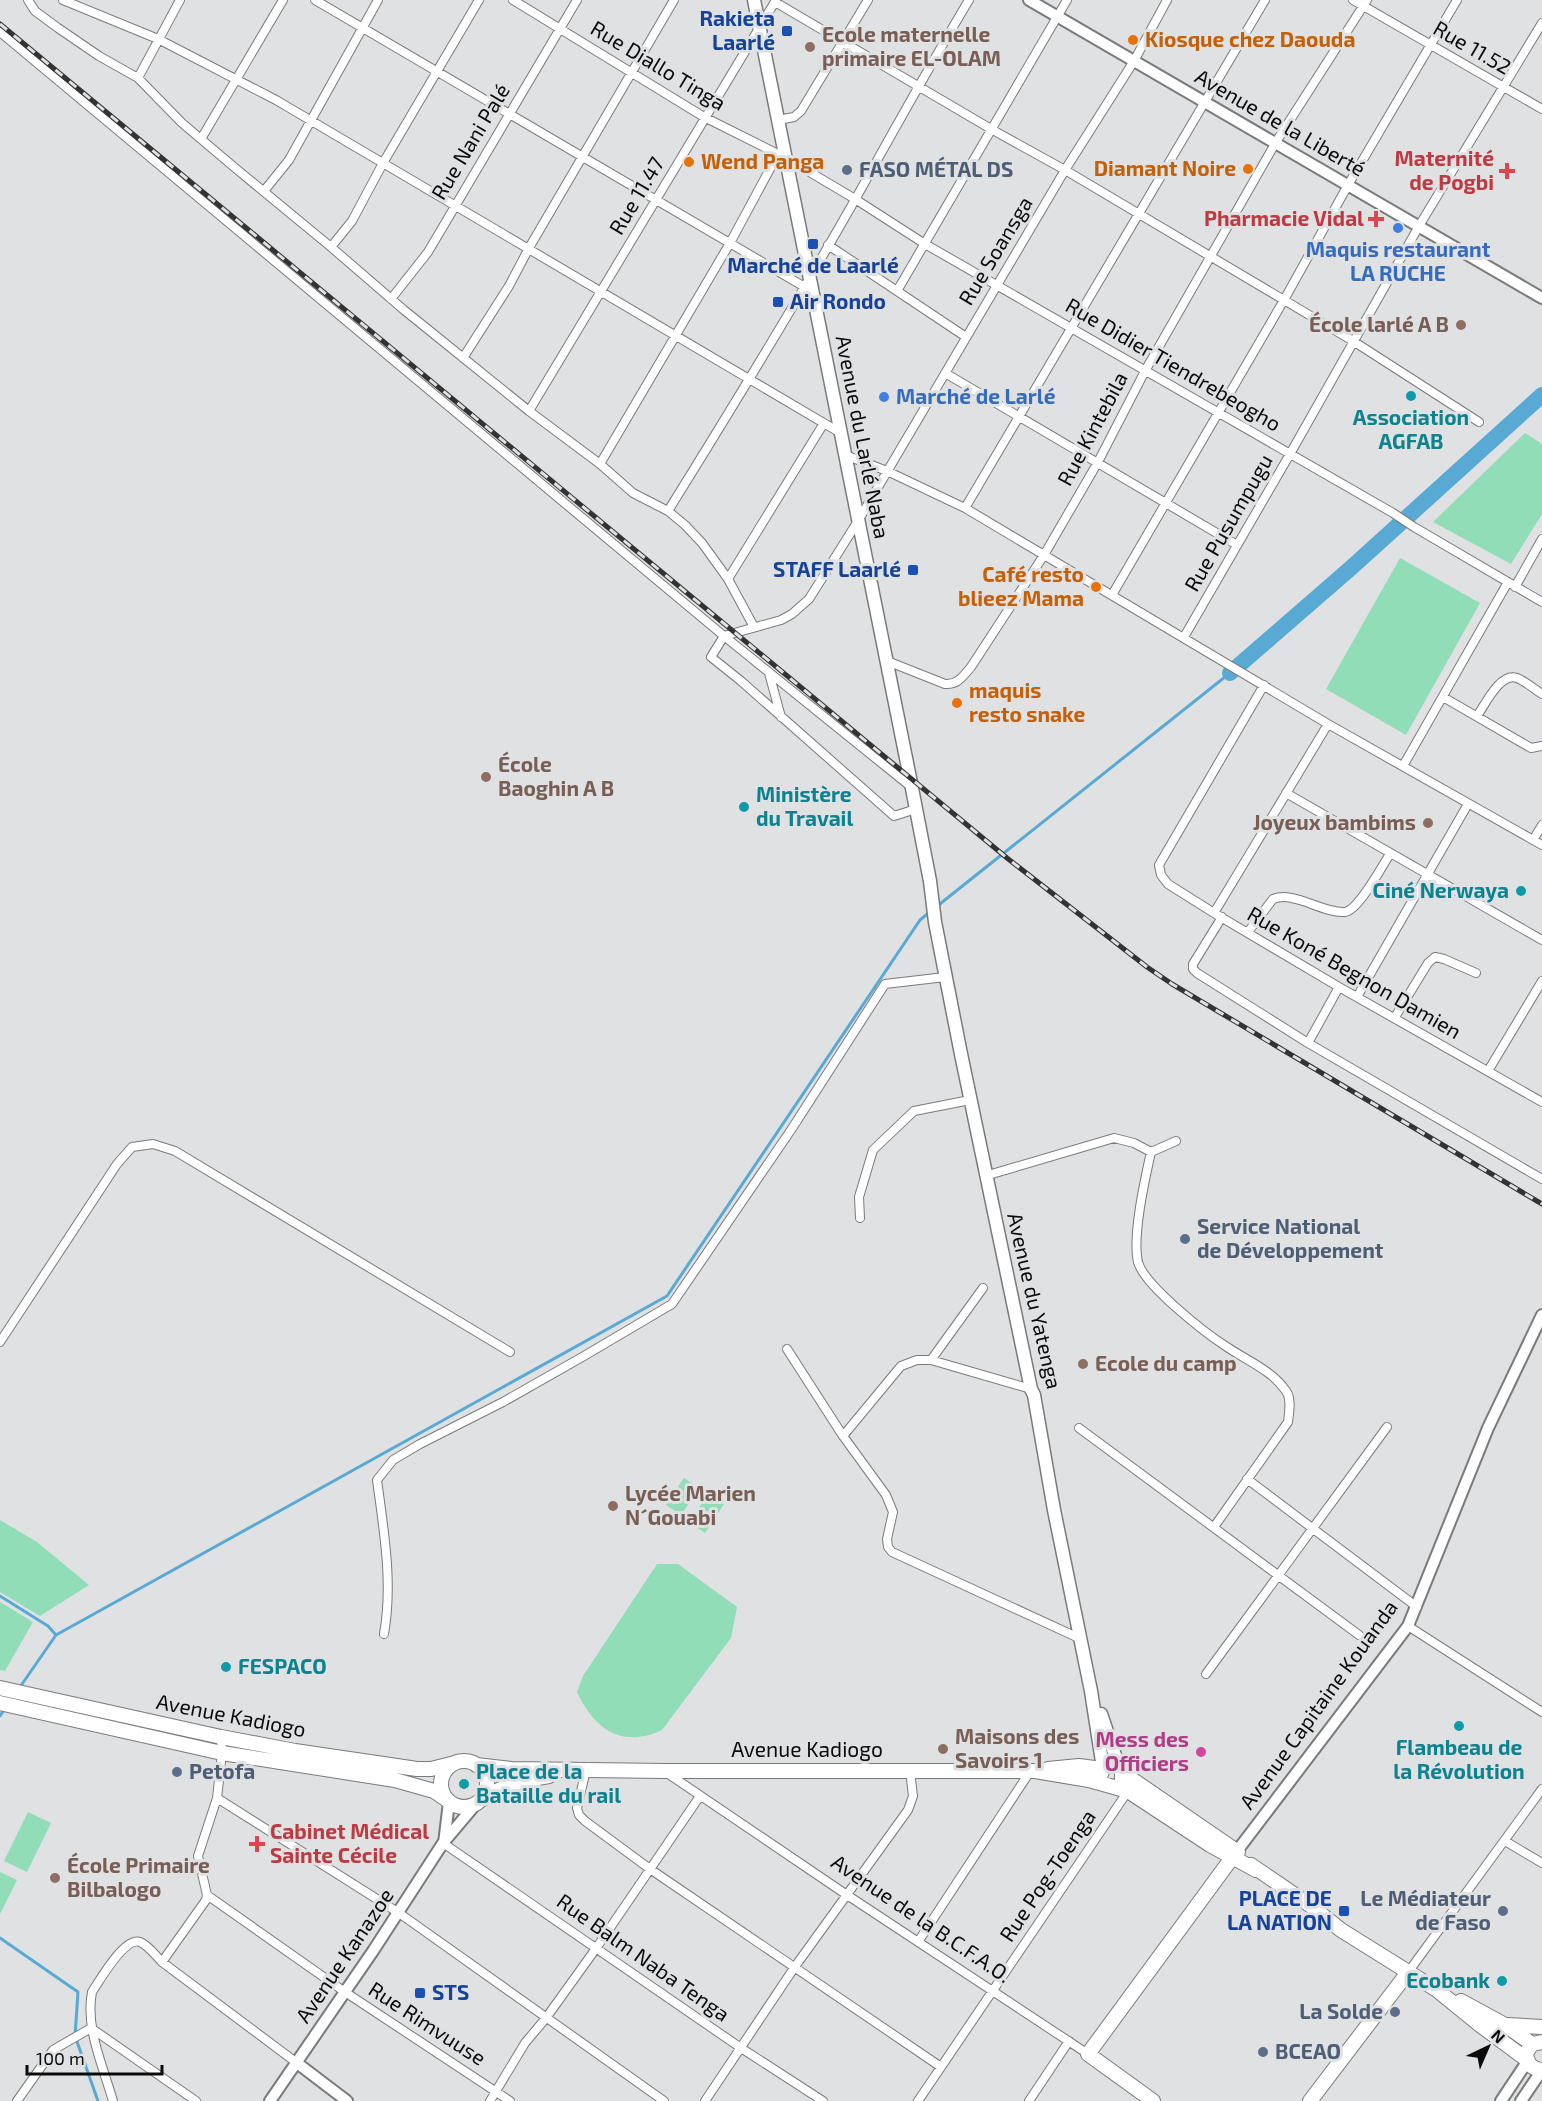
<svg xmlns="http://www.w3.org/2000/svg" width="1542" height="2101" font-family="'Exo 2',sans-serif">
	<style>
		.green { fill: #90ddb7 }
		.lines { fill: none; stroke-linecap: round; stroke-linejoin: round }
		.stream { stroke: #59a9d5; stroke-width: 3 }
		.river { stroke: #59a9d5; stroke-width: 16 }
		.street-casing { stroke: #797a7b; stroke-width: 10 }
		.secondary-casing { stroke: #797a7b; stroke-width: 14 }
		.primary-casing { stroke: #797a7b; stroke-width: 15 }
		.highway-casing { stroke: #797a7b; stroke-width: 16 }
		.street { stroke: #fff; stroke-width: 8 }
		.secondary { stroke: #fff; stroke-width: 10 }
		.primary { stroke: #fff; stroke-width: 12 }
		.highway { stroke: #fff; stroke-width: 14 }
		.rail-casing { stroke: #333334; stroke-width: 5 }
		.rail { stroke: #e0e1e2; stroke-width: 3; stroke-dasharray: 9; stroke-linecap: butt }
		.transit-dot { fill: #1a4fb4; stroke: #e0e1e2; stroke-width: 2 }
		.food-dot { fill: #e8710a; stroke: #e0e1e2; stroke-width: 2 }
		.education-dot { fill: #8d6e63; stroke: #e0e1e2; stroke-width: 2 }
		.service-dot { fill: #5c6f8a; stroke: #e0e1e2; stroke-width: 2 }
		.health-dot { fill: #e0444e; stroke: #e0e1e2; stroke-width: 2 }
		.shop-dot { fill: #3f7fe0; stroke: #e0e1e2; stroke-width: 2 }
		.culture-dot { fill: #0f9aa8; stroke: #e0e1e2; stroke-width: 2 }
		.hotel-dot { fill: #d1479c; stroke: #e0e1e2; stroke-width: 2 }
		.labels { text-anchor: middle; stroke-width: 6; stroke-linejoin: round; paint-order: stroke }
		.transit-label { font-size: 21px; font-weight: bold; fill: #164399; stroke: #e0e1e2; text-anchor: end }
		.education-label { font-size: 21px; font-weight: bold; fill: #785e54; stroke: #e0e1e2; text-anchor: start }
		.food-label { font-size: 21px; font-weight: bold; fill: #c56008; stroke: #e0e1e2; text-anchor: start }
		.street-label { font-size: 21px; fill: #0b0b0c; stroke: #e0e1e2 }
		.health-label { font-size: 21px; font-weight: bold; fill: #be3a42; stroke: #e0e1e2; text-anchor: end }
		.service-label { font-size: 21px; font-weight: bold; fill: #4e5e75; stroke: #e0e1e2; text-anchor: start }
		.shop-label { font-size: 21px; font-weight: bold; fill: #366cbe; stroke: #e0e1e2 }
		.culture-label { font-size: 21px; font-weight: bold; fill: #0d838f; stroke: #e0e1e2; text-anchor: start }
		.hotel-label { font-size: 21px; font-weight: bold; fill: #b23c85; stroke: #e0e1e2; text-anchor: end }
	</style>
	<rect width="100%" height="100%" fill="#e0e1e2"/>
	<path class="green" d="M1525,433L1542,444V514L1511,564L1433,522Z
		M1400,558L1480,603L1406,735L1326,689Z
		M684,1478L699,1488L681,1515L666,1505Z
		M708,1494L724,1504L705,1533L689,1522Z
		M0,1520L37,1542L89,1585L40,1616L0,1592Z
		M657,1564H678L737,1607L731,1638L662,1730C622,1749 594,1729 577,1692L583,1676Z
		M0,1602L33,1622L5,1671L0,1670Z
		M28,1812L51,1823L27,1872L4,1861Z
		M0,1872L17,1880L0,1914Z"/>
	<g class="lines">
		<path class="stream" d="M936,907L1230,673
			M0,1596L48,1626L56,1635
			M20,1687L56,1635L667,1296L920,920L931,911
			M0,1716L6,1707
			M0,1938L78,1992L75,2036L98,2101"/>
		<path class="river" d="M1230,673L1352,567L1542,395"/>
		<g class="street-casing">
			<path id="street" d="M28,0L35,11L58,28L99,56L138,78L182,123L234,167L331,247L404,310L529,411L600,464L633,493L668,511L685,525L702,543L728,579L754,627
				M63,0L158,39L276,100L839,432
				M315,0L803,286
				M513,0L704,117L786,158L855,199L925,244L1393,513L1414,527L1542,602
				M1353,0L1542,109
				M775,2L991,129L1065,170L1353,341L1479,422
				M0,32L724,636L910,786
				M138,78L180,0
				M778,120L794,117L801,111L868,0
				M201,139L283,0
				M264,191L289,160L378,0
				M828,245L966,337
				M331,247L352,221L383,163L479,0
				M897,291L1067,0
				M391,299L428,252L577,0
				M463,358L509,286L529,248L674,0
				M945,373L1237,545
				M529,411L776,0
				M845,455L887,471L965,508L1328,724L1542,845
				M600,464L730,243L778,154
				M965,508L1265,0
				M668,511C732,408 796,304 856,198C893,132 930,65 969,0
				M728,579L824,423
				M1515,587L1542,539
				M1112,595L1284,300L1348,185L1457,0
				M1184,637L1290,454L1419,226L1542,23
				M887,661L945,684C958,685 963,676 971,667L1044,555L1098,462L1145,371L1276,142L1367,0
				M769,673L781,717
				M1264,685L1159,865L1161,875L1168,884L1214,913L1339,987L1542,1102
				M1443,697L1531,748L1542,746
				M1477,716C1485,705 1500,672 1517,678C1525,681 1534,689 1542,694
				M1403,766L1508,582
				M1286,793L1542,940
				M916,809L894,816L741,681L711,657L724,636L781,620L792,614L809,599L858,521L1065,170L1134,61L1167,0
				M1533,840L1542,825
				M1214,913L1328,724
				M1222,917L1193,964V969L1197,973L1308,1043L1542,1179
				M1248,932L1273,899C1283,895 1291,898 1300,900C1313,904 1331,913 1345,912C1359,910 1382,866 1390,854
				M1357,997L1468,804
				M1395,1017L1428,963L1435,957L1444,959L1476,973
				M1308,1043L1339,987
				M1488,1071L1542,981
				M1176,1141L1151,1152C1145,1179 1132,1236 1138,1262C1144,1285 1205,1333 1227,1347C1246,1360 1273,1371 1286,1391C1292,1399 1289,1413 1288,1422L1214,1527
				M985,1176L1114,1138L1134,1143L1151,1152
				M860,1218L859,1197L873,1150L914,1111L970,1100
				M0,1342L117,1164L132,1147L153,1144L175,1151L510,1352
				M787,1349L843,1436L886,1495L893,1512L887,1539L888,1547L892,1552L1081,1639
				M931,1360L983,1288
				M1079,1428L1359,1635
				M843,1436L901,1366L917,1360H931L1031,1389
				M1247,1479L1417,1607
				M1408,1626L1542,1712
				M384,1634C393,1583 384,1532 377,1480L393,1460L420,1444L503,1402L584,1356L672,1304L791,1130L885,984L945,977
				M1206,1674L1387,1427
				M586,1770L577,1808L579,1815L585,1821L650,1869L941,2067
				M667,1773L847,1895L1088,2054
				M217,1798L399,1913L664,2101
				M1505,1841L1542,1863
				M443,1843L741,2048L823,2101
				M207,1895L345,1992L510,2101
				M918,1942L1031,1770
				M162,1962L206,1900L207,1895L198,1856L217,1798L222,1753L221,1737
				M1409,1971L1542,1789
				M91,2028L196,2101
				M17,2101L53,2050L91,2028
				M113,2101C103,2066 85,2028 92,1992C100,1980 125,1936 140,1942C148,1945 156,1956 162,1962L297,2063
				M490,2101L525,2043L546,2018L597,1947L700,1796
				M705,2101L794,1968L908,1810L913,1796L910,1771
				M918,2101L1128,1791
				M1029,2101L1069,2041"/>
		</g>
		<g class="secondary-casing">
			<path id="secondary" d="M1029,0L1542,298
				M444,1843L449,1802
				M1237,1851L1408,1626L1488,1428L1542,1315
				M297,2063L347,2101
				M270,2101L373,1951L443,1843L475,1805
				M1501,2101L1527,2062
				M1521,2101L1542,2070"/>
		</g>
		<g class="primary-casing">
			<path id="primary" d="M754,0L910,778L930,881L935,922L961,1054L1031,1389L1034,1395L1054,1510L1091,1691L1103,1768
				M1101,1714L1119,1767"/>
		</g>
		<g class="highway-casing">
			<path id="highway" d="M0,1688L221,1737L295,1751L417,1769H431L455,1763
				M0,1703L222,1753L395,1780L434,1791L447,1800
				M441 1784a23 23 0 1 1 46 0a23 23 0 1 1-46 0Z
				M476,1765L511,1769L665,1771H1035L1089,1780L1128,1791L1210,1845L1256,1870
				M1048,1769L1079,1766L1102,1769
				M1123,1773L1238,1852
				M1100,1777L1103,1768L1112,1764L1122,1769V1780
				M481,1800C503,1785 524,1780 549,1776
				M1251,1865L1311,1906L1341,1930L1437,1990L1480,2025L1526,2059
				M1461,2001L1505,2025L1532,2044
				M1507,2025L1542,2027
				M1542,2042L1532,2044L1526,2053C1527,2064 1532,2069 1542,2070
				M1153,2101L1088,2054L1237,1851
				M1310,2101L1409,1971"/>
		</g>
		<use href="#street" class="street"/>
		<use href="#secondary" class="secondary"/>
		<use href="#primary" class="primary"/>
		<use href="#highway" class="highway"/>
		<g class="rail-casing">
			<path id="rail" d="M0,24L1007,858L1147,967L1172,984L1542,1204"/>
		</g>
		<use href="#rail" class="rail"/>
	</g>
	<g class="transit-dot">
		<rect x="781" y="25" width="12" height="12" rx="3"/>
		<rect x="807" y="238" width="12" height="12" rx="3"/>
		<rect x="772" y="296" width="12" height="12" rx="3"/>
		<rect x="907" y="564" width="12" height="12" rx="3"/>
		<rect x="1338" y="1905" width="12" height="12" rx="3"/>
		<rect x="414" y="1987" width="12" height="12" rx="3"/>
	</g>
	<g class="food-dot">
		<circle cx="1133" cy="40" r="6"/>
		<circle cx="689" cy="162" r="6"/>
		<circle cx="1248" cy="169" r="6"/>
		<circle cx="1096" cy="587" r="6"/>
		<circle cx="957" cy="703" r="6"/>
	</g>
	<g class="education-dot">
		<circle cx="810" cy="47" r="6"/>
		<circle cx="1461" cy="325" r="6"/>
		<circle cx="486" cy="777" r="6"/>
		<circle cx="1428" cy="823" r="6"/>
		<circle cx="1083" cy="1364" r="6"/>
		<circle cx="613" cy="1506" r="6"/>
		<circle cx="943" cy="1749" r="6"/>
		<circle cx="55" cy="1878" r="6"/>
	</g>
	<g class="service-dot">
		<circle cx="847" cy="170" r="6"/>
		<circle cx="1185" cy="1239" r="6"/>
		<circle cx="177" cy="1772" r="6"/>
		<circle cx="1503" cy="1911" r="6"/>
		<circle cx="1395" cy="2012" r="6"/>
		<circle cx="1263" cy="2052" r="6"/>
	</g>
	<g class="health-dot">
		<path d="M1504 162h6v6h6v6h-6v6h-6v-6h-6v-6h6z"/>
		<path d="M1373 210h6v6h6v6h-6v6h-6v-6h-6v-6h6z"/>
		<path d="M254 1835h6v6h6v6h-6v6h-6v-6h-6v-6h6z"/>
	</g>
	<g class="shop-dot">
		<circle cx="1398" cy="228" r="6"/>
		<circle cx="884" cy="397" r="6"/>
	</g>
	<g class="culture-dot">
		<circle cx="1411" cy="396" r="6"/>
		<circle cx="744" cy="807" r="6"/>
		<circle cx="1521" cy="891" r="6"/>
		<circle cx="226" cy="1667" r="6"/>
		<circle cx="1459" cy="1726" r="6"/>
		<circle cx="464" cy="1784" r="6"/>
		<circle cx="1502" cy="1981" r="6"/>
	</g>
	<circle class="hotel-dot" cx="1201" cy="1752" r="6"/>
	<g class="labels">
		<g class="transit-label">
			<text x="775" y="26">Rakieta<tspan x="775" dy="24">Laarlé</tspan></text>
			<text x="813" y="273" text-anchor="middle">Marché de Laarlé</text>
			<text x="790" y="309" text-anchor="start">Air Rondo</text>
			<text x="901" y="577">STAFF Laarlé</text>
			<text x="1332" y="1906">PLACE DE<tspan x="1332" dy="24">LA NATION</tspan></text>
			<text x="432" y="2000" text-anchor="start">STS</text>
		</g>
		<g class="education-label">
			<text x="822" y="42">Ecole maternelle<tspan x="822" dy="24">primaire EL-OLAM</tspan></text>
			<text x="1449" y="332" text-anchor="end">École larlé A B</text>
			<text x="498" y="772">École<tspan x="498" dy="24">Baoghin A B</tspan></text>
			<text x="1416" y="830" text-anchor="end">Joyeux bambims</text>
			<text x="1095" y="1371">Ecole du camp</text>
			<text x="625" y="1501">Lycée Marien<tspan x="625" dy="24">N´Gouabi</tspan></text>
			<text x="955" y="1744">Maisons des<tspan x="955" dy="24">Savoirs 1</tspan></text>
			<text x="67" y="1873">École Primaire<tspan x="67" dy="24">Bilbalogo</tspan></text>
		</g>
		<g class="food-label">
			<text x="1145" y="47">Kiosque chez Daouda</text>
			<text x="701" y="169">Wend Panga</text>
			<text x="1236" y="176" text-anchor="end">Diamant Noire</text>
			<text x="1084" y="582" text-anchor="end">Café resto<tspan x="1084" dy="24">blieez Mama</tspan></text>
			<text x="969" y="698">maquis<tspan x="969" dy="24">resto snake</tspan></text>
		</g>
		<g class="street-label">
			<text transform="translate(1472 48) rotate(30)" y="7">Rue 11.52</text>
			<text transform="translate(658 66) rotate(31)" y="7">Rue Diallo Tinga</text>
			<text transform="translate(1280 123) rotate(30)" y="7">Avenue de la Liberté</text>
			<text transform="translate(471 142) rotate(-59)" y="7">Rue Nani Palé</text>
			<text transform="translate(637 196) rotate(-59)" y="7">Rue 11.47</text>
			<text transform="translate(996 251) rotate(-59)" y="7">Rue Soansga</text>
			<text transform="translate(1173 365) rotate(30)" y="7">Rue Didier Tiendrebeogho</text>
			<text transform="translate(1093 429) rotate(-62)" y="7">Rue Kintebila</text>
			<text transform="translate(862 437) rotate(79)" y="7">Avenue du Larlé Naba</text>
			<text transform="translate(1229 523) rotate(-60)" y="7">Rue Pusumpugu</text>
			<text transform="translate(1354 973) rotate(30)" y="7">Rue Koné Begnon Damien</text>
			<text transform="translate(1034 1301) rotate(77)" y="7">Avenue du Yatenga</text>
			<text transform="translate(1319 1705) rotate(-54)" y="7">Avenue Capitaine Kouanda</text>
			<text transform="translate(231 1716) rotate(11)" y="7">Avenue Kadiogo</text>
			<text x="807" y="1757">Avenue Kadiogo</text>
			<text transform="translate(1048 1876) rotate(-56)" y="7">Rue Pog-Toenga</text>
			<text transform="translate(921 1919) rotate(34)" y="7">Avenue de la B.C.F.A.O.</text>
			<text transform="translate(345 1956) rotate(-56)" y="7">Avenue Kanazoe</text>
			<text transform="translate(643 1958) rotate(35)" y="7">Rue Balm Naba Tenga</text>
			<text transform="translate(427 2024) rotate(33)" y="7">Rue Rimvuuse</text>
		</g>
		<g class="health-label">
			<text x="1494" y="166">Maternité<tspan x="1494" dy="24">de Pogbi</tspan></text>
			<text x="1364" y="226">Pharmacie Vidal</text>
			<text x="270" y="1839" text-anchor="start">Cabinet Médical<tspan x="270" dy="24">Sainte Cécile</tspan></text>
		</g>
		<g class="service-label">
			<text x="859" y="177">FASO MÉTAL DS</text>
			<text x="1197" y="1234">Service National<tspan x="1197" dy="24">de Développement</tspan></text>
			<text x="189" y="1779">Petofa</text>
			<text x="1491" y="1906" text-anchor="end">Le Médiateur<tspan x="1491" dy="24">de Faso</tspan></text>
			<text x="1383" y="2019" text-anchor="end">La Solde</text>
			<text x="1275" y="2059">BCEAO</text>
		</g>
		<g class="shop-label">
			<text x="1398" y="257">Maquis restaurant<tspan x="1398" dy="24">LA RUCHE</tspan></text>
			<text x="896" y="404" text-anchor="start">Marché de Larlé</text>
		</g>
		<g class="culture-label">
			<text x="1411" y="425" text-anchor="middle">Association<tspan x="1411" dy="24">AGFAB</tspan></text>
			<text x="756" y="802">Ministère<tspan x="756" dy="24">du Travail</tspan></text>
			<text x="1509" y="898" text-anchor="end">Ciné Nerwaya</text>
			<text x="238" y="1674">FESPACO</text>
			<text x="1459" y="1755" text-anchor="middle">Flambeau de<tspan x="1459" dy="24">la Révolution</tspan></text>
			<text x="476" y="1779">Place de la<tspan x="476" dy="24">Bataille du rail</tspan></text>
			<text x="1490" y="1988" text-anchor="end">Ecobank</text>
		</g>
		<g class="hotel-label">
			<text x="1189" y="1747">Mess des<tspan x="1189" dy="24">Officiers</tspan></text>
		</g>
	</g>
	<g transform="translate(1488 2047) rotate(44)" stroke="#e0e1e2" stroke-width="4.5" paint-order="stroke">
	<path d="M0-4.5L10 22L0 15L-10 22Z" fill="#0b0b0c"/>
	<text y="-9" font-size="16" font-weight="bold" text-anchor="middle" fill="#0b0b0c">N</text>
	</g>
	<path d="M27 2065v9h135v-9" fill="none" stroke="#0b0b0c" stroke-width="3"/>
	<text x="36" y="2065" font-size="18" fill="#0b0b0c" stroke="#e0e1e2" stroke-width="4.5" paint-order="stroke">100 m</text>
</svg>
